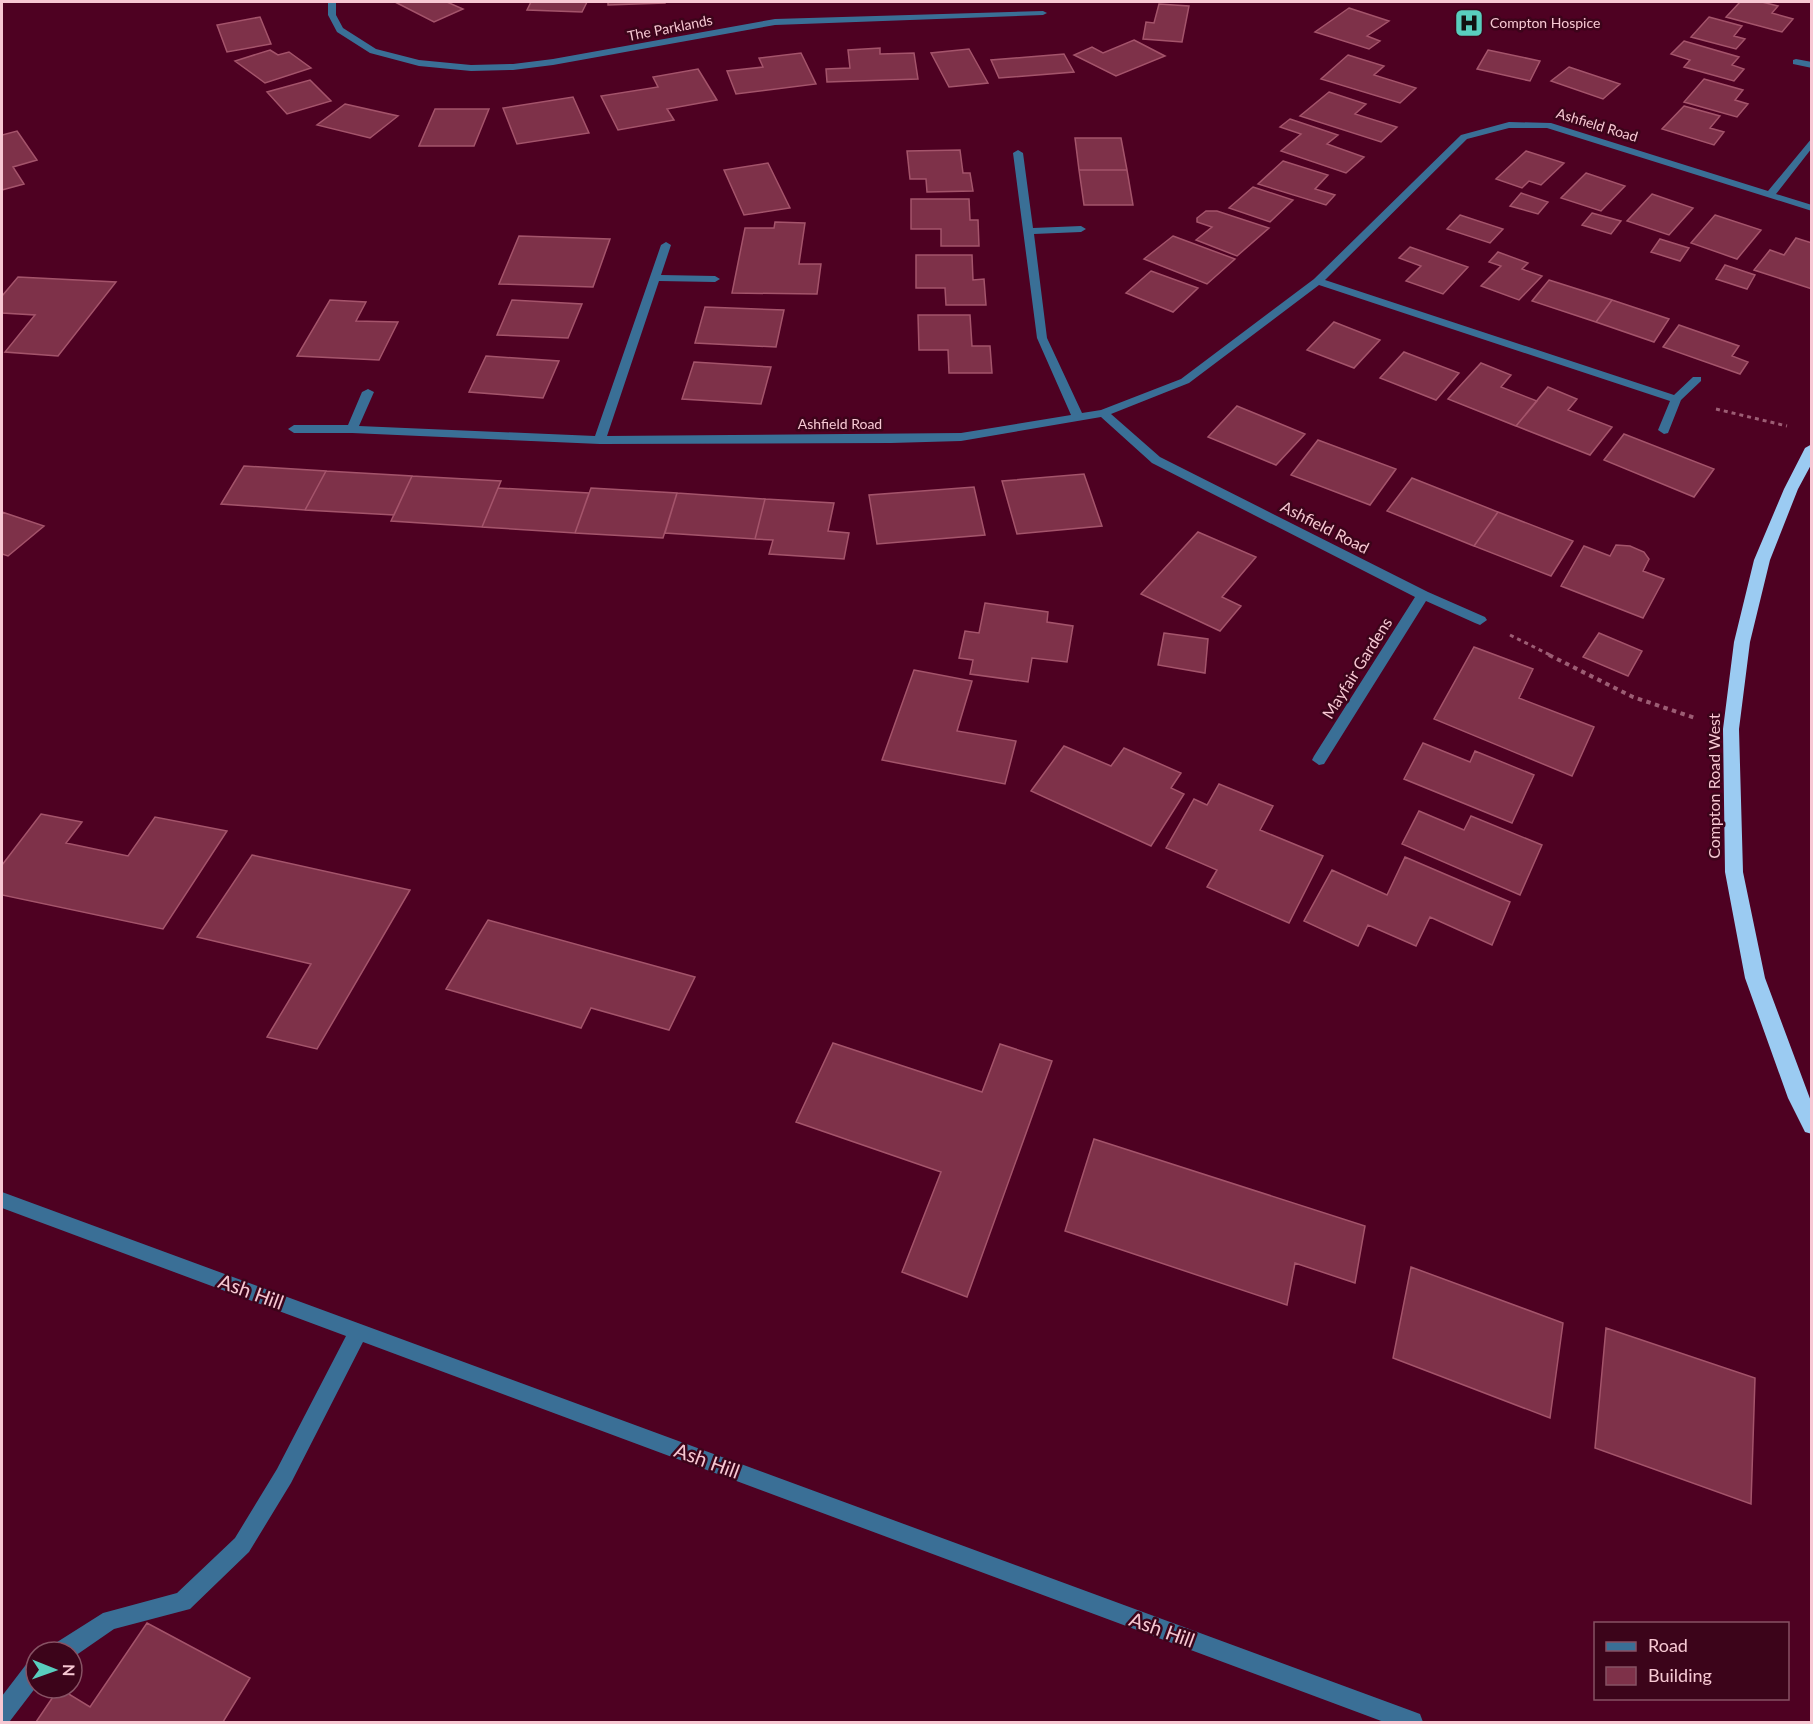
<svg xmlns="http://www.w3.org/2000/svg" width="1813" height="1724" font-family="Lato,sans-serif">
	<style>
		.building { fill: #7e3149; stroke: #a4546b; stroke-width: 1.5 }
		.lines { fill: none; stroke-linecap: round; stroke-linejoin: round }
		.path-far1 { stroke: #9c5d74; stroke-width: 3; stroke-dasharray: 4 4; stroke-linecap: butt }
		.path { stroke: #9c5d74; stroke-width: 4; stroke-dasharray: 4.5 4.5; stroke-linecap: butt }
		.minor { fill: #3a6f96; fill-rule: evenodd }
		.highway { fill: #9bcbf2; fill-rule: evenodd }
		.labels { text-anchor: middle; stroke-width: 5; stroke-linejoin: round; paint-order: stroke }
		.far-poi-label { font-size: 14px; fill: #f7c8d3; stroke: #3c041a; text-anchor: start }
		.far-street-label { font-size: 14px; fill: #f7c8d3; stroke: #3c041a }
		.street-label { font-size: 16px; fill: #f7c8d3; stroke: #3c041a }
		.near-street-label { font-size: 20px; fill: #f7c8d3; stroke: #3c041a }
	</style>
	<rect width="100%" height="100%" fill="#4e0122"/>
	<path class="building" d="M395,2H447L463,9L434,22Z
		M531,2H587L582,12L527,10Z
		M608,2H665V3L608,5Z
		M1740,2H1762L1778,6L1772,13L1793,19L1782,32L1726,17Z
		M1159,4L1189,6L1182,42L1143,39L1146,22L1154,23Z
		M1349,8L1389,21L1367,36L1380,41L1369,49L1315,32Z
		M260,17L271,44L227,52L217,25Z
		M1709,17L1742,26L1734,36L1745,39L1736,49L1691,37Z
		M1134,40L1165,56L1116,76L1074,55L1092,47L1103,53Z
		M1684,41L1739,57L1732,65L1744,69L1734,81L1684,67L1690,60L1671,54Z
		M880,48V54L914,53L918,79L827,82L826,69L850,68L848,50Z
		M969,49L988,83L949,87L931,53Z
		M270,50L278,55L289,52L311,68L265,83L235,61Z
		M1488,50L1540,61L1530,81L1477,69Z
		M801,53L816,84L736,94L727,71L763,67L759,58Z
		M1064,54L1074,72L999,78L991,60Z
		M1348,55L1384,66L1374,75L1416,88L1400,103L1321,79Z
		M1569,67L1620,84L1603,99L1551,81Z
		M698,69L717,100L667,109L674,120L618,130L601,96L658,87L653,77Z
		M1704,79L1743,90L1735,100L1748,104L1737,117L1684,102Z
		M310,80L331,101L287,114L267,92Z
		M1329,92L1366,104L1355,114L1397,127L1381,142L1300,116Z
		M573,97L589,133L517,144L503,108Z
		M345,104L398,116L370,138L317,125Z
		M1684,106L1720,116L1710,128L1724,132L1714,145L1662,129Z
		M435,109H489L474,146H419Z
		M1290,119L1338,135L1327,144L1364,157L1346,173L1281,151L1301,134L1280,127Z
		M17,131L37,160L13,167L24,184L2,190V135Z
		M1075,138H1121L1127,170H1079Z
		M960,150L963,173H970L973,191L927,192L926,179H910L907,151Z
		M1526,151L1564,163L1541,185L1529,181L1522,188L1496,179Z
		M1283,161L1328,175L1315,189L1335,195L1326,205L1258,184Z
		M768,163L790,208L744,215L724,170Z
		M1079,170H1127L1133,205H1084Z
		M1586,173L1625,186L1601,211L1561,198Z
		M1253,187L1293,200L1270,222L1229,208Z
		M1521,193L1548,202L1538,214L1510,206Z
		M1652,194L1693,208L1669,235L1627,221Z
		M911,199H969L970,220H978L979,246H941V229H911Z
		M1206,211H1217L1269,228L1237,256L1196,240L1212,227L1197,222V218Z
		M1592,213L1621,221L1611,234L1582,225Z
		M1460,215L1503,229L1490,243L1447,229Z
		M1715,215L1761,230L1737,259L1691,243Z
		M775,222L805,223L799,264H821L817,294L732,293L745,228H774Z
		M519,236L610,239L593,287L499,284Z
		M1173,236L1235,259L1207,284L1144,259Z
		M1796,238L1812,243V289L1754,270L1770,250L1784,255Z
		M1660,239L1689,248L1680,261L1651,252Z
		M1410,247L1468,267L1443,294L1406,281L1421,266L1399,258Z
		M1498,252L1528,263L1522,269L1542,276L1519,300L1481,286L1501,266L1489,262Z
		M916,255H972L973,280L984,279L986,305H946L945,288H916Z
		M1725,265L1755,275L1747,289L1716,279Z
		M1151,271L1198,288L1173,312L1126,293Z
		M18,277L116,282L58,356L5,352L35,315L2,313V296Z
		M1549,280L1612,300L1596,322L1532,301Z
		M330,300L366,302L356,321L398,322L379,360L297,356Z
		M512,300L582,304L568,338L497,335Z
		M1612,300L1669,319L1654,342L1596,322Z
		M705,307L784,310L776,347L695,343Z
		M918,315H970L972,346H990L992,373H949L948,350H919Z
		M1334,322L1380,340L1354,368L1307,350Z
		M1679,325L1739,346L1732,356L1748,362L1740,374L1663,347Z
		M1404,352L1459,373L1436,400L1380,378Z
		M486,356L559,361L543,398L469,392Z
		M694,362L771,367L761,404L682,399Z
		M1481,363L1511,375L1501,387L1537,401L1516,426L1448,399Z
		M1548,387L1577,399L1568,410L1612,427L1590,455L1516,426Z
		M1237,406L1305,434L1276,465L1208,437Z
		M1624,434L1714,469L1694,497L1604,460Z
		M1318,440L1396,469L1370,505L1291,475Z
		M244,466L326,471L305,510L221,504Z
		M326,471L412,476L394,515L305,510Z
		M1084,474L1102,526L1017,534L1002,481Z
		M412,476L501,481L482,527L391,521Z
		M1412,478L1498,512L1474,546L1387,511Z
		M974,487L985,535L877,544L869,495Z
		M498,488L589,493L575,533L482,527Z
		M591,488L677,493L663,538L575,533Z
		M677,493L765,499L755,539L665,533Z
		M765,499L834,503L828,531L849,533L844,559L769,554L773,540L755,539Z
		M2,512L44,526L8,556L2,554Z
		M1498,512L1573,541L1551,576L1474,546Z
		M1198,532L1256,557L1222,597L1241,606L1220,631L1141,594Z
		M1616,545L1630,546L1644,552L1649,559L1643,571L1664,579L1643,618L1561,586L1584,546L1610,556Z
		M985,603L1048,612L1047,622L1073,626L1067,662L1032,658L1028,682L970,674L973,660L959,658L965,631L979,633Z
		M1164,633L1208,639L1205,673L1158,665Z
		M1599,633L1642,651L1628,676L1583,657Z
		M1474,647L1533,669L1519,698L1594,727L1572,776L1434,719Z
		M914,670L972,681L957,731L1016,741L1005,784L882,760Z
		M1423,743L1470,762L1475,751L1534,775L1512,823L1404,779Z
		M1064,746L1111,766L1124,748L1181,773L1171,788L1184,794L1151,846L1031,791Z
		M1219,784L1273,806L1260,830L1323,856L1289,923L1207,887L1217,870L1166,848L1194,799L1207,805Z
		M1419,811L1464,830L1471,816L1542,845L1520,895L1402,844Z
		M41,814L82,822L66,843L128,856L155,817L227,831L163,929L2,895V865Z
		M252,855L410,890L317,1049L267,1037L311,964L197,937Z
		M1405,857L1510,902L1492,945L1430,917L1416,946L1368,925L1358,946L1304,921L1332,870L1387,895Z
		M488,920L695,977L669,1030L591,1008L581,1028L446,989Z
		M833,1043L982,1092L1000,1044L1052,1061L967,1297L902,1272L941,1172L796,1122Z
		M1094,1139L1365,1226L1355,1283L1295,1263L1287,1305L1065,1231Z
		M1411,1267L1563,1323L1550,1418L1393,1358Z
		M1606,1328L1755,1378L1751,1504L1595,1448Z
		M147,1623L250,1678L223,1722H36L59,1688L90,1707Z"/>
	<g class="lines">
		<path class="path-far1" d="M1716,409L1787,426
			M1510,635L1552,656"/>
		<path class="path" d="M1549,655L1633,697L1695,718"/>
		<path class="minor" d="M328,2H336V15L343,28L376,49L419,60L471,65L513,64L553,59L775,19L1043,11L1047,13L1043,15L775,25L553,65L513,70L471,71L419,66L370,53L337,32L328,15Z
			M1796,59L1812,62V68L1793,64V60Z
			M1509,122L1551,123L1768,191L1812,138V148L1776,194L1812,205V211L1547,128H1509L1467,139L1325,280L1674,395L1693,377H1701V381L1681,400L1668,433L1664,434L1658,430L1670,401L1319,285L1189,383L1111,414L1160,457L1428,592L1485,617L1487,620L1480,625L1475,623L1426,601L1324,764L1319,765L1312,760L1314,756L1415,597L1152,463L1101,417L961,441L891,443L600,444L352,433H294L288,429L294,425H348L362,392L368,389L374,392L359,426L595,436L661,245L666,242L671,245L661,275L715,276L720,279L715,282L659,281L607,436L961,433L1071,415L1037,338L1013,153L1018,150L1023,153L1033,228L1081,226L1086,229L1081,232L1034,234L1047,338L1082,413L1101,410L1181,379L1314,279L1461,135Z
			M2,1192L1412,1711L1420,1714L1423,1722H1384L363,1342L291,1483L249,1552L190,1609L114,1629L72,1658V1652H51L54,1644L103,1613L177,1593L235,1538L277,1469L346,1336L2,1208Z
			M36,1659V1687L10,1721L2,1722V1696L28,1662Z"/>
		<path class="highway" d="M1812,444V463L1798,489L1770,560L1750,642L1739,729L1743,872L1765,978L1812,1104V1134L1805,1132L1788,1098L1745,978L1725,872L1723,729L1734,642L1754,560L1784,489L1805,448Z"/>
	</g>
	<defs>
		<g id="hospital-square" transform="scale(1.5)"><rect x="-9" y="-9" width="18" height="18" rx="4" fill="#59cebe" stroke="#3c041a"/><path d="M-5-5h3v3.5h4V-5h3V5h-3V1.5h-4V5h-3Z" fill="#111"/></g>
	</defs>
	<g fill-rule="evenodd">
		<use href="#hospital-square" x="1469" y="23"/>
	</g>
	<g class="labels">
		<g class="far-poi-label">
			<text x="1490" y="28">Compton Hospice</text>
		</g>
		<g class="far-street-label">
			<text transform="translate(670 28) rotate(-11)" y="5">The Parklands</text>
			<text transform="translate(1597 125) rotate(17)" y="5">Ashfield Road</text>
			<text x="840" y="429">Ashfield Road</text>
		</g>
		<g class="street-label">
			<text transform="translate(1325 527) rotate(27)" y="6">Ashfield Road</text>
			<text transform="translate(1357 668) rotate(-58)" y="6">Mayfair Gardens</text>
			<text transform="translate(1714 786) rotate(-90)" y="6">Compton Road West</text>
		</g>
		<g class="near-street-label">
			<text transform="translate(251 1292) rotate(20)" y="7">Ash Hill</text>
			<text transform="translate(707 1461) rotate(20)" y="7">Ash Hill</text>
			<text transform="translate(1162 1630) rotate(20)" y="7">Ash Hill</text>
		</g>
	</g>
	<rect width="1813" height="1724" fill="none" stroke="#f7c8d3" stroke-width="6"/>
	<rect x="1594" y="1622" width="195" height="78" fill="#3c041a" stroke="#875264" stroke-width="1.5"/>
	<rect x="1606" y="1642" width="30" height="9" fill="#3a6f96" stroke="#875264" stroke-width="1.5"/>
	<text x="1648" y="1652" font-size="18" fill="#f7c8d3">Road</text>
	<rect x="1606" y="1667" width="30" height="18" fill="#7e3149" stroke="#875264" stroke-width="1.5"/>
	<text x="1648" y="1682" font-size="18" fill="#f7c8d3">Building</text>
	<g transform="translate(54 1670) rotate(91)"><circle r="28" fill="#3c041a" stroke="#875264" stroke-width="1.5"/>
	<path d="M0-4.5L10 22L0 15L-10 22Z" fill="#59cebe"/>
	<text y="-9" font-size="16" font-weight="bold" text-anchor="middle" fill="#f7c8d3">N</text>
	</g>
</svg>
